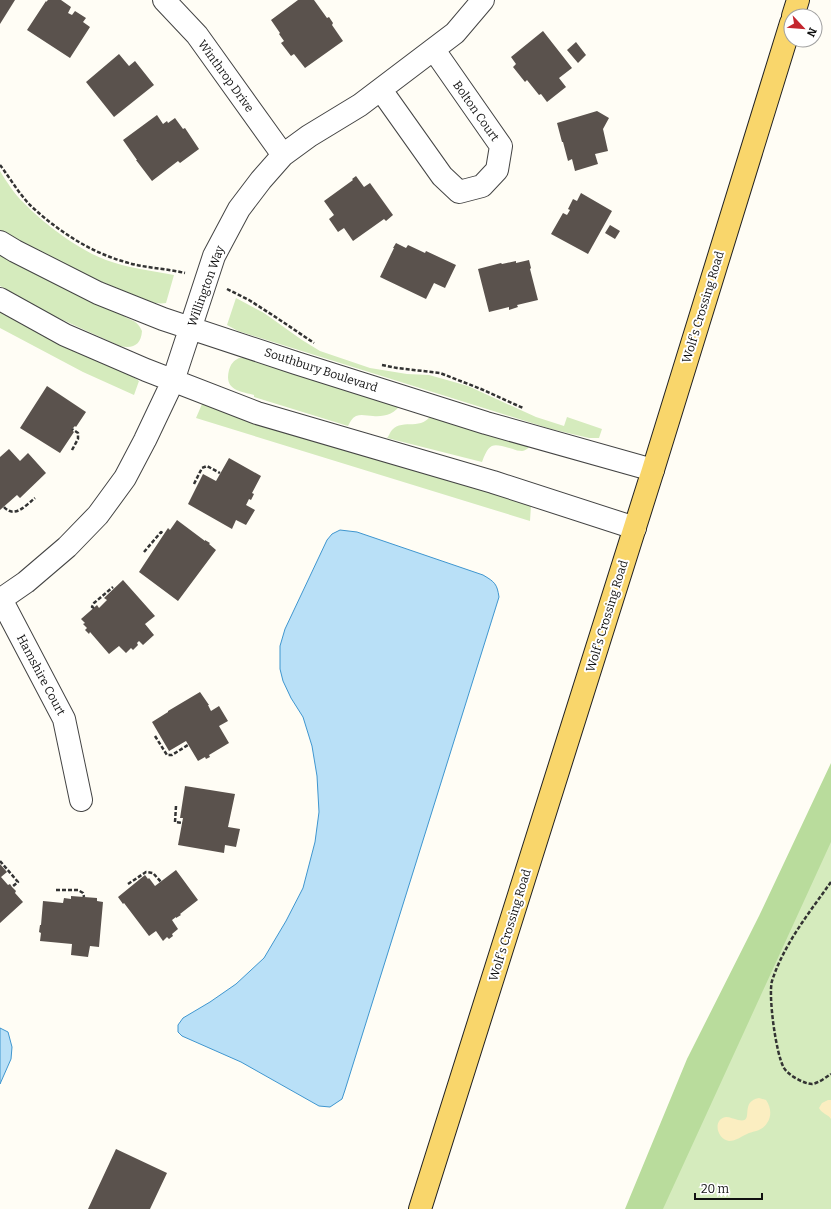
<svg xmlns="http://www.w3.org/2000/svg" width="831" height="1209" font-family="Bitter,serif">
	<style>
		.green { fill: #d5ebbd }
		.forest { fill: #b9dc9c }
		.sand { fill: #fbeec1 }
		.water { fill: #b9e0f7; stroke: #3f96cf }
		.building { fill: #5a524d }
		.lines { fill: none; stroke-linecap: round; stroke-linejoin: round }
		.minor-casing { stroke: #444; stroke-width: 24 }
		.major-casing { stroke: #222; stroke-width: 24 }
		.path { stroke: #333; stroke-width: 2.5; stroke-dasharray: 4 2; stroke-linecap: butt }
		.minor { stroke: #fff; stroke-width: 22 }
		.major { stroke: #f9d66b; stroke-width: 22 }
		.labels { text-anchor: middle; stroke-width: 4; stroke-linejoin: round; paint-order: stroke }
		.street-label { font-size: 12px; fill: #111; stroke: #fff }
	</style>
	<rect width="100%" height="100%" fill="#fffdf5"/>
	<path class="green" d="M0,171C7,182 14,194 24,203C44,224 79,250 106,260C128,268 152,271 174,275L166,303C151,306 130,294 116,288C77,271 37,252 0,230Z
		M0,254L121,313C128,322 136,317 142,331C141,345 133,349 120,346L54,316L0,286Z
		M236,298L264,313L302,340L320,351L370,368L407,374L429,375L447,380L468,386L536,417L564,426L567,417L602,429L599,438H589L551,429L238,331L227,325Z
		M0,310L132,376L139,381L134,395L83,372L0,328Z
		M239,358H245L401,404C395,414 384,417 373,416C367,416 362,414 356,416C352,418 350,422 348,426L254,397V395C239,391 224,390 229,370C231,364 233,361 239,358Z
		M202,404L209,405L531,505L530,521L196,418Z
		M432,413L532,444C529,447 526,451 522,451C519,451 515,450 513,449C493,444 490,441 482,462L387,438C389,436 390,432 392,430C403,418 423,432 432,413Z
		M831,839V1209H655Z"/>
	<path class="forest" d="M831,763V842L663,1209H625L687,1059L759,916Z"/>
	<path class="sand" d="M759,1098L766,1100C771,1107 772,1116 767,1123C763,1130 756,1131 749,1133C742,1136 736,1141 729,1141C717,1140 712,1119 726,1117C730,1117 734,1119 738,1120C756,1124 738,1102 759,1098Z
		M828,1100H831V1119C828,1114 822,1114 819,1108L822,1103Z"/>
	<path class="water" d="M340,530L357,532L483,575C495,582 497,584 499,597L345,1090L342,1099L330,1107L319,1106L241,1062L182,1036L178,1032V1025L183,1018L210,1002L236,984L264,958L286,921L303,888L315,842L319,812L317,776L312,746L303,717L291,698L283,681L280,669V646L285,629L327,540L332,534Z
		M0,1028L8,1032L12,1047L11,1059L0,1084Z"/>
	<path class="building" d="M0,0H15L0,24Z
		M48,0H61L71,7L68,13L72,15L75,11L86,18L83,22L90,27L70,58L27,30L46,1V2Z
		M298,0H314L327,18L329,17L333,23L332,25L343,41L305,68L294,54L291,56L281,43L284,41L279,34L280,33L271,20Z
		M543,31L572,68L559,78L566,87L547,102L541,94L539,95L527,80L525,82L513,67L516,64L511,57Z
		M576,42L586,55L578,63L567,50Z
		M119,54L129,66L135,61L154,85L114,117L86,82Z
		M597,111L609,118L603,129L608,151L595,154L598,164L575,171L572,159L568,161L563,142H562L557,123Z
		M157,115L163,124L167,121L168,123L175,118L183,129L185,128L199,149L180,163L178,161L152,181L136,160H137L123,140Z
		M356,176L364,187L370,183L393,215L386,221L384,219L353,241L344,228L338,232L329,219L334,215L324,201L353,180L352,179Z
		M581,193L612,211L588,254L551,234L563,213L567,215L570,210L568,209L573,199L577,201Z
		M610,225L620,231L615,239L605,233Z
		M396,243L406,248L408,245L425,253L426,251L456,265L445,288L434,283L426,299L380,277L394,248H393Z
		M529,260L531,268L530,269L538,300L517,305L518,307L509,310V307L489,312L478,269L501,263L502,264L516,261V263Z
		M47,386L86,412L76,427L75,426L72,429V430L74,432L60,453L20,428Z
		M9,449L20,461L28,453L46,473L20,498L17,495L0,510V457Z
		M229,458L261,476L252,493L254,494L251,500L249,499L246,505L255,510L246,525L236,520L232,529L188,504L203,474L216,481Z
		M177,520L205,541V540L210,543L209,544L216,550L178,601L139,572L168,528L170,530Z
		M123,580L155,616L145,624L154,635L143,645L139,641L137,643L138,645L133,650L131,648L126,653L119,646L109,654L90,632L89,634L85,630L87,628L83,624L85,623L81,619L97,605L99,608L107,600L104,598Z
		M200,692L209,705H208L211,711L219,706L228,721L219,726L229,743L209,755L210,757L206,759L205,757L198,761L186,741L169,751L152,722L168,712V711Z
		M185,786L235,794L228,827L240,829L236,847L225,845L224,853L178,845L183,818H180Z
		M0,864L7,872L1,877L8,885L10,884L12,887L16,891L15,893L23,902L0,923Z
		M176,870L198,900L180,914L181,915L176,918V917L172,920L178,929L172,934L173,936L169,939L167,937L163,941L156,931L149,936L124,903L123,904L118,897L145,875L148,879L149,878L155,886Z
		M71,896L97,898V901L103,902L99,947L90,946L88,957L71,955L72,944L40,941L41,933L39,932L40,925H41L43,901L63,903L64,898L71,899Z
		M116,1149L167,1173L150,1209H88Z"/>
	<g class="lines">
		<g class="minor-casing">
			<path id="minor" d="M164,0L197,35L283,155
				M381,90L442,176L459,192L482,186L497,170L501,146L434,50
				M0,242L15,251L98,293L163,319L296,363L486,423L653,470
				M0,299L65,335L146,370L257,413L493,482L635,528
				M1,599L64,719L81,800
				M0,600L26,582L67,547L98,515L125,478L145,440L173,381L214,256L239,209L261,180L283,155L309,136L360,105L455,33L483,0"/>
		</g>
		<g class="major-casing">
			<path id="major" d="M793,16L798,0
				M420,1209L653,470L791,23"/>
		</g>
		<path class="path" d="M0,165C10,178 19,194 31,206C57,230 88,251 122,261C142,268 164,268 185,273
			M227,289L249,300L277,318L314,343
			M382,365L397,368L440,373L481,389L523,408
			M72,450L78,439V433L72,429
			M194,484L202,468L207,466L220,473
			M4,507C15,519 26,505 35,498
			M144,552L161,532L164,534
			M94,608L92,607L94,603L113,587
			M155,736L167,755H172L188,745
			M176,806L175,822L183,823
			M0,861L18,882L12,887
			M831,882C809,913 784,944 772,981C768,995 776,1055 784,1068C788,1075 804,1084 812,1084C819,1083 826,1077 831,1074
			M128,884L146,872L153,873L161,882
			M56,890H78L83,893L84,897"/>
		<use href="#minor" class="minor"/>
		<use href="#major" class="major"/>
	</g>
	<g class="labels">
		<g class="street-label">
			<text transform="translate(226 76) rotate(54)" y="4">Winthrop Drive</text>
			<text transform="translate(476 111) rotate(55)" y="4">Bolton Court</text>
			<text transform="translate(206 286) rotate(-70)" y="4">Willington Way</text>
			<text transform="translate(703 307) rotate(-73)" y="4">Wolf's Crossing Road</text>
			<text transform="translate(321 370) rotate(18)" y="4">Southbury Boulevard</text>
			<text transform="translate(607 616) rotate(-73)" y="4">Wolf's Crossing Road</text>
			<text transform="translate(41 675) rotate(62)" y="4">Hamshire Court</text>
			<text transform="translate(510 925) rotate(-73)" y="4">Wolf's Crossing Road</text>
		</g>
	</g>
	<g transform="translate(803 28) rotate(116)"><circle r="19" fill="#ffffff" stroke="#a0a0a0"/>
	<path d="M0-3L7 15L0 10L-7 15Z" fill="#c4262e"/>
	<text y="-6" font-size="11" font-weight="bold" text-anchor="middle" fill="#111111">N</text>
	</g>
	<path d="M695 1193v6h67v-6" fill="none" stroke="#111111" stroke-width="2"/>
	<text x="701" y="1193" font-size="12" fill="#111111" stroke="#ffffff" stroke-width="3" paint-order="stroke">20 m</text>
</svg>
